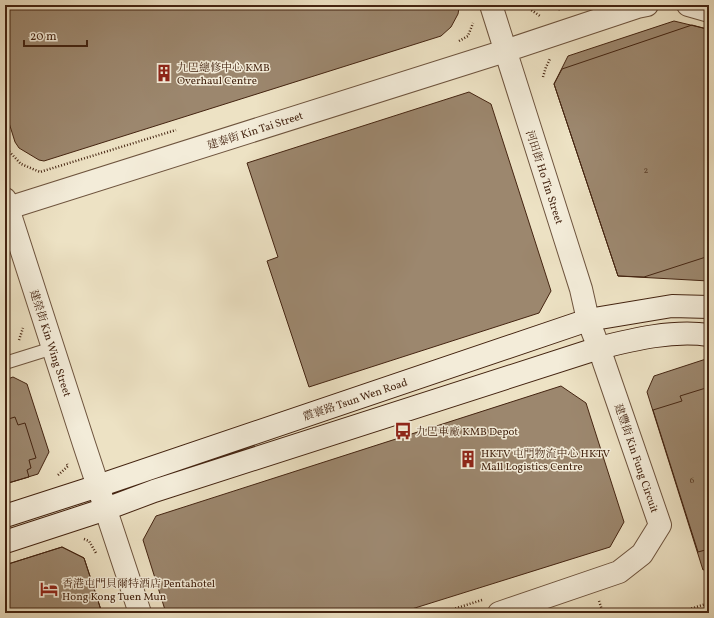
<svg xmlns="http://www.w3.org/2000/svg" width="714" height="618" font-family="Vollkorn,'Noto Serif TC',serif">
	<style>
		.building { fill: #9c876e; stroke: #442411 }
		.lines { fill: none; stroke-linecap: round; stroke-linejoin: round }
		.service-casing { stroke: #6e543e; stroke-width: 14 }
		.minor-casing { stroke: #6e543e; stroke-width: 24 }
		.tertiary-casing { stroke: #6e543e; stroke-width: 24 }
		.secondary-casing { stroke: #442411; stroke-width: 24 }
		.path { stroke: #442411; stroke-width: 2.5; stroke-dasharray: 1 2; stroke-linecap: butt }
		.service { stroke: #f3ecd9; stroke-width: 12 }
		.minor { stroke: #f3ecd9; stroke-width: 22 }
		.tertiary { stroke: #f3ecd9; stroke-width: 22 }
		.secondary { stroke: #f3ecd9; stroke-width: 22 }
		.labels { text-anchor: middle; stroke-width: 3; stroke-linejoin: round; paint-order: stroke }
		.number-label { font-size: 9px; fill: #5a3d28 }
		.poi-label { font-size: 11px; fill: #442411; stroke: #f3ecd9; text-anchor: start }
		.street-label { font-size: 11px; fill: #442411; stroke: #f3ecd9 }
	</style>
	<rect width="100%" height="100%" fill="#ede2c4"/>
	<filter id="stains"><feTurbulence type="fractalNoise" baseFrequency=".005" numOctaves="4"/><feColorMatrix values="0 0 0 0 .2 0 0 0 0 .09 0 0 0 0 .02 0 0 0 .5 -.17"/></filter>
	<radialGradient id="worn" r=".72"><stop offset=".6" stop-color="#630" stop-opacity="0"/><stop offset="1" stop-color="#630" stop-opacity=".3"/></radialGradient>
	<path class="building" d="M5,5H459V8L458,14L451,27L441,36L44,161L39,160L19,148L15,142L5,110Z
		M550,5H574L559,10Z
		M674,21L707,29L709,32V281L618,276L554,84L568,56Z
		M692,25L707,29L709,36V256L644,277L618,276L554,84L562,69Z
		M469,92L491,104L551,291L539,313L309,387L267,261L278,257L247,163Z
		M5,316L8,327L5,334Z
		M5,316L8,327L5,334Z
		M706,359L709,360V568L703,570L647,392L654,376Z
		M13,377L27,384L49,452L38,474L5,484V380Z
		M561,386L586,403L624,522L610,547L399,613H166L143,540L156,516Z
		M709,387V549L698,552L653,410L682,401L680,396Z
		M15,417L18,425L25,423L36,458L29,460L31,468L27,470L29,477L5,484V420Z
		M62,547L84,558L102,613H5V565Z
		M62,547L84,558L102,613H5V565Z"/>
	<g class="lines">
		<g class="service-casing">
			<path id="service" d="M5,363L53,348"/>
		</g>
		<g class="minor-casing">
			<path id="minor" d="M491,5L581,289L588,320
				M688,5L709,11
				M5,199L84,444L140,613
				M5,209L505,51L637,7L647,5
				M499,613L619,572L642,554L660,525L599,348"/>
		</g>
		<g class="tertiary-casing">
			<path id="tertiary" d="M588,320L599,348"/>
		</g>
		<g class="secondary-casing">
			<path id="secondary" d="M5,516L98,486L588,320L672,306L709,307
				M5,542L106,509L154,491L599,348C635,339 672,330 709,335"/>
		</g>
		<path class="path" d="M524,5L540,16
			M459,41L468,36L473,23
			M543,77L546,67L550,59
			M5,147L21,164L40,172L176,130
			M19,340L23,328
			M58,475L68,466L67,464
			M84,539L89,541L96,553
			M599,601L603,613
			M441,613L482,600
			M677,613L709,603"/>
		<use href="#service" class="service"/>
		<use href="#minor" class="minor"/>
		<use href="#tertiary" class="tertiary"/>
		<use href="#secondary" class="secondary"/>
	</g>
	<defs>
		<g id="building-bare" transform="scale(1.38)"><path d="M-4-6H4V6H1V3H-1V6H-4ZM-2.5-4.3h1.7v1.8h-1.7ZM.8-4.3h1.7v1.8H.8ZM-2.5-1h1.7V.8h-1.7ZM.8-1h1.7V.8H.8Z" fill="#8f2418" stroke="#f3ecd9" stroke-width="2.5" paint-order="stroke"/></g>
		<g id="bus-bare" transform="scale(1.38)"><path d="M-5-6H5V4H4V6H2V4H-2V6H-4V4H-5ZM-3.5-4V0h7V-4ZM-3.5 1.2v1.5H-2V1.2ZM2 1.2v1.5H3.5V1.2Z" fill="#8f2418" stroke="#f3ecd9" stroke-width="2.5" paint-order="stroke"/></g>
		<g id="hotel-bare" transform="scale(1.38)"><path d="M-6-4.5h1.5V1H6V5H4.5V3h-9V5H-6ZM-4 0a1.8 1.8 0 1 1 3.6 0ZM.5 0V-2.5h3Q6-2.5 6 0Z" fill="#8f2418" stroke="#f3ecd9" stroke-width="2.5" paint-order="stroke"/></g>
	</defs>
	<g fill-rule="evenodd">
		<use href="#building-bare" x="164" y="73"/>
		<use href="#bus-bare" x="403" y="431"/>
		<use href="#building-bare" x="468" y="459"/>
		<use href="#hotel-bare" x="49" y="589"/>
	</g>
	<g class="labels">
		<g class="number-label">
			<text x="646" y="173">2</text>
			<text x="692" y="483">6</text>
		</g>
		<g class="poi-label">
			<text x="177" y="71">九巴總修中心 KMB<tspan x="177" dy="13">Overhaul Centre</tspan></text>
			<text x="416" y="435">九巴車廠 KMB Depot</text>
			<text x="481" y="457">HKTV 屯門物流中心 HKTV<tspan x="481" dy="13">Mall Logistics Centre</tspan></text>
			<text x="62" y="587">香港屯門貝爾特酒店 Pentahotel<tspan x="62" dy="13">Hong Kong Tuen Mun</tspan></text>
		</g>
		<g class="street-label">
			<text transform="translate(255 130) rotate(-18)" y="4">建泰街 Kin Tai Street</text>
			<text transform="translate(545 177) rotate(72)" y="4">河田街 Ho Tin Street</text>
			<text transform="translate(51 343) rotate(72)" y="4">建榮街 Kin Wing Street</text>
			<text transform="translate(355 399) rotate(-19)" y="4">震寰路 Tsun Wen Road</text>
			<text transform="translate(637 458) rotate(71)" y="4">建豐街 Kin Fung Circuit</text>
		</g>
	</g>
	<rect width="714" height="618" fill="none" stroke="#ede2c4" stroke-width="20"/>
	<rect x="6" y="6" width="702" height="606" fill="none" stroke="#442411" stroke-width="2"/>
	<rect x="10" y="10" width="694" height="598" fill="none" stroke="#442411"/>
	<path d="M24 40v6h63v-6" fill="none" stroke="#442411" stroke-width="2"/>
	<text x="30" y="40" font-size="12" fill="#442411" stroke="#f3ecd9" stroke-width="3" paint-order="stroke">20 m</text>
	<rect width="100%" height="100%" filter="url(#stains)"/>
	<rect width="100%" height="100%" fill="url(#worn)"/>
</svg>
